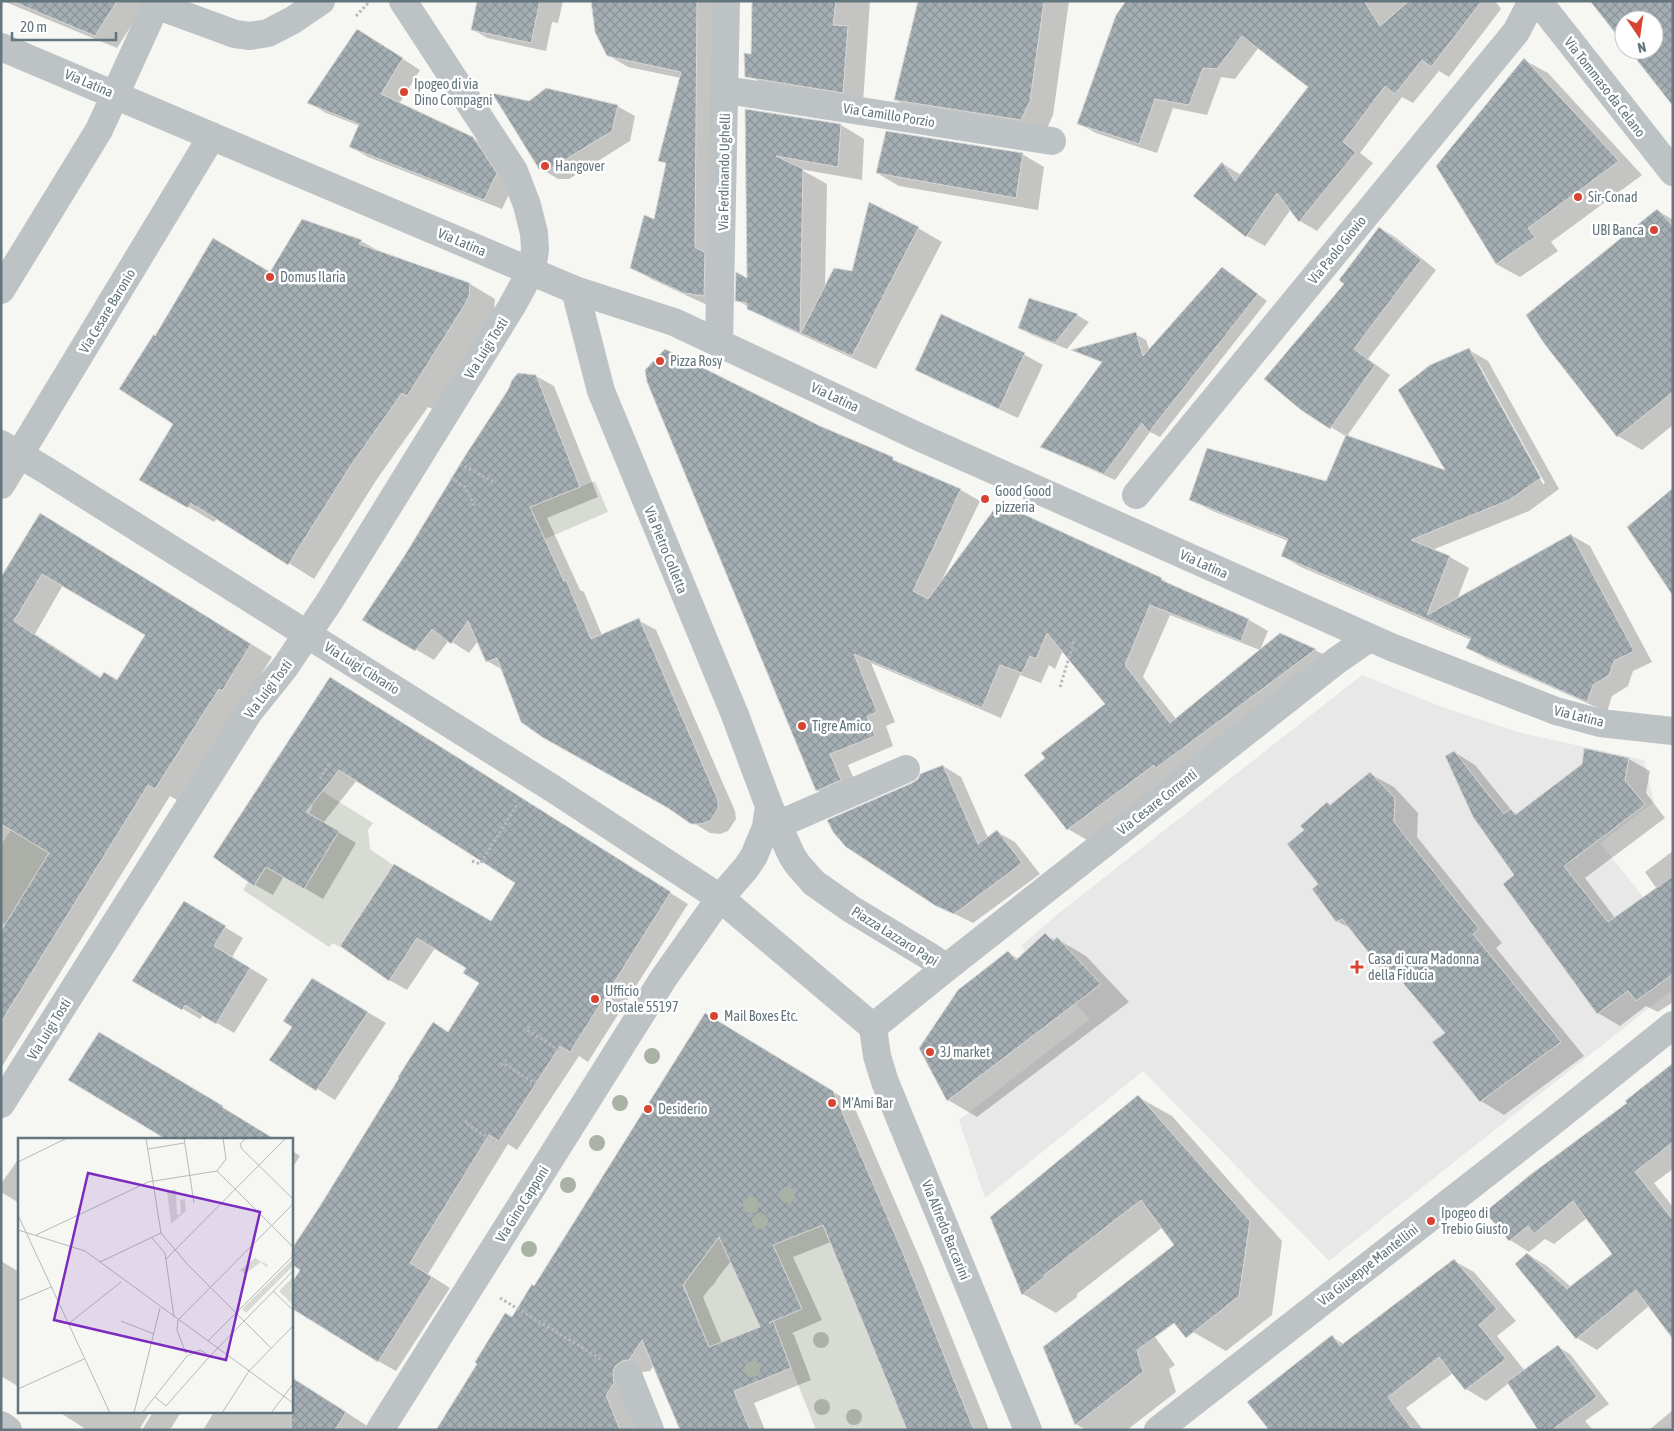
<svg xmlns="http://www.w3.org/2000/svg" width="1674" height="1431" font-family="'Asap Condensed',sans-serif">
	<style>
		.built { fill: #e7e8e7 }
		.garden { fill: #d7dbd3 }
		.shadow { fill: #0003; fill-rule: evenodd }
		.building { fill: url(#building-cross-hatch); stroke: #d8d8d6; fill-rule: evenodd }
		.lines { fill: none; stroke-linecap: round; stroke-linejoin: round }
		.path { stroke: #b6babc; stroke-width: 3; stroke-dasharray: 2.5 2.5; stroke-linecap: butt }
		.minor { stroke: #bdc3c5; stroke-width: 28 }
		.tree { fill: #aab2a5 }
		.poi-dot { fill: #d84431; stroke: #fff; stroke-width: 2 }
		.labels { text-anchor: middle; stroke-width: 5; stroke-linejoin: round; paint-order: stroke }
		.street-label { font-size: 14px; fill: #63757d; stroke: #fff }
		.poi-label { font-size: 14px; fill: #63757d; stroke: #fff; text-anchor: start }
		.inset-road { fill: none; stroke: #b2babd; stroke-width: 1 }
		.view { fill: #7b2cbf; fill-opacity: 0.15; stroke: #7b2cbf; stroke-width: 2.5 }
		.inset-edge { fill: none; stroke: #63757d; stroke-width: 2.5 }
	</style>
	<defs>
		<pattern id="building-cross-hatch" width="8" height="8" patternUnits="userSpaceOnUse" patternTransform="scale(1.25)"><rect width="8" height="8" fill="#a5afb3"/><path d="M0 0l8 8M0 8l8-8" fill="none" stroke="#8a9397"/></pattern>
	</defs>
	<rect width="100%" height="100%" fill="#f6f6f3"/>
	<path class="built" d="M1362,675L1445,708L1521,733L1644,760L1654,802L1600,843L1673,934V989L1329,1261L1143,1071L985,1198L959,1120L1090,1019L1021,946L1059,913Z"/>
	<path class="garden" d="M595,481L608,512L545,539L530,507Z
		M274,761L373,823L368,830L370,849L393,865L339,947L333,943L329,947L243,890L248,882L255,885L266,867L304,889L339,831L309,814L313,806L263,779Z
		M11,830L65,863L33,879L5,924L1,921V845Z
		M816,1208L907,1430H816L773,1321L730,1261L760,1327L753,1330L771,1376L728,1393L684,1284L736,1216Z"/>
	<path class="shadow" d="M3,1H147L117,48Z
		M478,1H563L558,23L552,22L546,51L487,38L472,29Z
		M592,1H716L724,307L705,304L651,279L631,267L655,221L667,164L659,160L681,78L628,67L608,55Z
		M753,1H870L863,103L772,89L752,77Z
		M919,1H1069L1053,115L1045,133L919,113L895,100Z
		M1342,1H1495L1501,9L1449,77L1439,71L1413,103L1402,97L1360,153L1373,163L1317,231L1300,221L1291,209L1265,246L1247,236L1195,196L1223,164L1241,175L1310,87L1259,47L1235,79L1221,77L1207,115L1173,108L1157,153L1096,133L1078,123L1117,16Z
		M375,41L420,70L399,104L472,138L491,149L514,184L502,209L368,157L351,147L360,126L326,113L309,103Z
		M1524,60L1548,73L1642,175L1551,242L1558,251L1520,277L1496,264Z
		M530,102L617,106L635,116L630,141L569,179H558L540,168Z
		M746,110L841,125L864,139L862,180L800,169L827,184L825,289L853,272L918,228L942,242L876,369L773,322L737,300L748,280Z
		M1022,154L1044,167L1038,210L899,186L877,173Z
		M1657,210L1673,220V425L1642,450L1618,436Z
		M1380,228L1395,237L1436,270L1368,359L1390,375L1347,436L1448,472L1469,350L1488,361L1559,489L1529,511L1432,550L1450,557L1469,568L1457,600L1571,535L1590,546L1652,662L1633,671L1628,686L1612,696L1607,712L1487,659L1468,648L1471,640L1301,567L1282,556L1288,541L1210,510L1191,499L1327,482L1347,437L1302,409L1346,284ZM1476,364H1479L1545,483L1543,484Z
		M361,241L384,254L470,284L495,299L494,311L433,409L428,407L377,479L314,579L220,520L217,518L214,522L141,479L175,424L156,337L271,274Z
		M1222,268L1267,301L1160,437L1150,432L1115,480L1052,452L1103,363L1074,350L1135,334L1146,340L1150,351Z
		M1029,300L1077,315L1089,322L1067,349L1032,335L1020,328Z
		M942,316L1025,355L1043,365L1018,418L935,380L917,370Z
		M536,376L554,386L598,497L547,518L580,590L584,592L602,635L638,620L656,630L735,811L736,819L728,831L720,834L710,833L669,808L503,670L487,661L478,641L469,653L449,640L434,660L364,619Z
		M820,427L961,490L980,501L942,580L943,581L1022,515L1162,579L1180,590L1249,620L1268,631L1260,650L1170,615L1143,677L1177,720L1281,634L1315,650L1334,660L1087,840L1068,829L1107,704L1063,650L1055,669L1049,665L1041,683L1020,675L1001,718L871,663L895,722L886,726L893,746L848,765L859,791L836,801L817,790Z
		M62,527L272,657L244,702L241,700L177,800L170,796L1,1068V581ZM63,585L147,635L118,682L102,678L35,634Z
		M348,689L688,904L588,1062L579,1056L517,1150L508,1144L428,1274L450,1288L396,1371L378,1361L449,1033L481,983L468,967L435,948L407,990L389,980L341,946L492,922L516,882L357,780L323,823L356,843L323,899L284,876L273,895L255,885L214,856Z
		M1585,750L1629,759L1650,771L1646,793L1665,818L1585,878L1615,918L1657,889L1645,872L1673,851V1002L1658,1012L1646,1006L1620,1026L1598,1013L1504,884L1516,876L1454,752L1475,765L1512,811L1517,814L1583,765Z
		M943,766L961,777L988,838L997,832L1015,842L1040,874L973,923L937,905L913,784Z
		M1370,774L1394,787L1418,813L1417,837L1502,943L1496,948L1584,1056L1504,1115L1481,1101L1446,1033L1404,982L1384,971L1351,929L1337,921L1319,884L1331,806Z
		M184,903L243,938L232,957L268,979L234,1033L203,1015L200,1019L134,980Z
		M1045,935L1055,940L1057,939L1086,956L1129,1002L977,1117L948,1100L1008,953L1019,959Z
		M313,980L386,1023L335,1100L271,1060L294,1026Z
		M726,1026L853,1104L923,1266L989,1430H909L831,1242L793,1257L822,1320L792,1333L794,1335L811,1380L754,1403L765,1430H682L654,1365L650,1371L643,1372L636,1377L634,1395L626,1407L635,1430H496L512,1318ZM731,1261L761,1327L722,1343L703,1297Z
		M1673,1077V1169L1654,1183L1673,1207V1337L1649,1306L1597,1350L1577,1338L1517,1264L1527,1254L1547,1266L1571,1287L1614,1254L1587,1218L1554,1244L1545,1239L1529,1252L1510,1240Z
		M1138,1097L1172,1116L1282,1241L1272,1315L1226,1351L1193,1332L1176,1245L1163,1227L1077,1294V1297L1056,1313L1023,1294Z
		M291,1150L300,1156L291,1170Z
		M19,1158V1203L1,1192V1184Z
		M1,1261L19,1272V1387L1,1376Z
		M1454,1261L1474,1272L1516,1321L1497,1336L1525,1371L1558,1347L1570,1354L1609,1404L1585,1421L1592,1429L1540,1430L1509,1383L1486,1401L1466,1389L1453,1373L1406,1408L1423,1430H1270L1332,1337L1344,1344Z
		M1141,1317L1175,1365L1169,1369L1176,1392L1127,1430H1086L1076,1424Z
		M291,1377L369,1427L367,1430H203L214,1412H291Z
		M1673,1410V1430H1649Z
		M59,1412H150L139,1430H87Z
		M153,1412H181L170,1430H142Z"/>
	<path class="building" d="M12,1H117L95,36Z
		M477,1H540L531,43L471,30Z
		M591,1H697L695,247L705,253L704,296L684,293L630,268L644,215L654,219L666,163L658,161L681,72L607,56L595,32Z
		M752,1H836L833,25L848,26L843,93L745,77L744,53L751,54Z
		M918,1H1044L1030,101L1021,120L894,100Z
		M1126,1H1364L1380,26L1409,1H1482L1431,67L1422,60L1395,94L1385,86L1343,142L1356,152L1299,222L1277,193L1246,237L1193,196L1222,162L1235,181L1308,87L1242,36L1217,69L1203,68L1189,105L1155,99L1139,144L1077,124L1116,15Z
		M1590,1H1673V106L1629,50H1654V20H1624V44Z
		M357,29L403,58L381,94L473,137L497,173L484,200L349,147L359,124L307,103Z
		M1524,58L1619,161L1528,228L1535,237L1496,264L1436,166Z
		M546,88L618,105L612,131L550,169H539L492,93L529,101Z
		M745,109L841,124L838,167L776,156L803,169L800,333L747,309V303L735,301L736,272L747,278Z
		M886,131L1023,153L1016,198L876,173Z
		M869,202L919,227L852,356L801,333L834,268L852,271Z
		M1657,209L1673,226V392L1617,437L1543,342L1526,315Z
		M302,219L362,240L359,244L470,283L469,296L465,304L423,371L407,396L402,393L351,465L288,565L196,506V507L191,503L188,508L139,480L173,424L119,389L154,334L155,336L213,238L270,272Z
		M1379,227L1421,260L1354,349L1375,365L1330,429L1301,410L1264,379L1344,284L1339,280Z
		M1222,267L1258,294L1149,432L1142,423L1104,474L1040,447L1102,362L1071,350L1136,332L1143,356Z
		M1029,298L1078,314L1055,343L1018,328Z
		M941,314L1025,353L999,409L915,370Z
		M1469,348L1541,478L1509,500L1411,540L1450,556L1427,615L1571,534L1634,651L1614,661L1609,675L1593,685L1587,702L1466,648L1471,638L1281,556L1288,539L1189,500L1207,448L1326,481L1346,435L1445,470L1398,390L1430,365Z
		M665,349L820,426L893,457V460L961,489L913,591L928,599L998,504L1023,514L1162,578L1161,580L1249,619L1241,641L1150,605L1125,665L1170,723L1280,633L1316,649L1156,768L1154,765L1067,830L1024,775L1045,758L1041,753L1105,704L1047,633L1036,659L1030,656L1022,673L1000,665L982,708L854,654L877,712L867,716L875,736L830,754L841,780L816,791L647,382L645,370Z
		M518,373L536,375L580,487L530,507L564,581L566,580L591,639L639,618L718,800V809L710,821L701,824H691L668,808L542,737L521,722L497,658L486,662L468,621L451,644L432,629L415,651L362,620L405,555L465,456L508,390L512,380Z
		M1673,488V596L1627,527Z
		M40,513L251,644L222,691L219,689L155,789L148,785L1,1022V931L49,853L1,824V577ZM42,574L145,635L117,680L104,672L100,678L14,621Z
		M330,677L671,892L570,1052L560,1046L499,1141L489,1135L410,1263L432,1277L378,1362L291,1308V1284L300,1270L291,1264V1250L320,1206L399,1078L398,1077L433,1022L448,1032L479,983L463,973L466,968L417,938L389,981L340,946L394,864L491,921L515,883L339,770L306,812L339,831L304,889L266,867L254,886L213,857Z
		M1584,748L1629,758L1625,780L1645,805L1564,866L1608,922L1673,876V974L1636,1001L1628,991L1597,1014L1503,884L1514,875L1473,817L1445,756L1454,751L1504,814L1511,809L1515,815L1582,764Z
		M943,765L978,844L997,830L1022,863L954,914L936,906L846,847L833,832L827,820L912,783L918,779L920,774Z
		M1370,772L1395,798L1394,822L1479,929L1473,934L1561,1042L1480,1102L1432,1042L1445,1033L1392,970L1388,974L1386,971L1384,972L1342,919L1336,922L1312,889L1318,884L1287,844L1304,830L1300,826L1327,802L1330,805Z
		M184,901L226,926L214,946L250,968L216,1024L185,1005L182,1010L132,981Z
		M1045,933L1053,941L1057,937L1101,984L947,1101L919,1048L958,990L1008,951L1016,960Z
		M312,978L368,1012L316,1091L269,1060L292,1027L283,1021Z
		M705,1013L833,1091L903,1253L974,1430H907L823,1225L773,1245L802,1309L769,1323L773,1321L791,1368L734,1391L750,1430H680L642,1340L629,1360L622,1361L615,1366L613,1373L614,1383L606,1395L620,1430H436L477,1364L475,1362L505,1313L512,1317L532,1284L534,1286ZM719,1237L760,1327L709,1347L683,1285Z
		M99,1032L223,1106L222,1107L276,1140H167L68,1080Z
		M1673,1063V1142L1635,1172L1673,1220V1339L1636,1290L1576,1339L1515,1264L1527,1253L1567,1289L1612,1254L1573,1201L1534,1234L1528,1226L1509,1241L1485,1212L1530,1175L1627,1103L1625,1101Z
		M1138,1095L1250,1221L1239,1296L1186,1338L1174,1323L1137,1350L1143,1372L1075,1425L1043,1347L1174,1245L1141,1200L1044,1275V1277L1022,1295L990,1217Z
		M1454,1259L1497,1309L1479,1325L1506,1359L1465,1390L1439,1357L1388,1397L1413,1430H1269L1247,1402L1332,1335L1340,1346Z
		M1558,1345L1597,1397L1552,1430H1538L1507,1382Z
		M291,1377L346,1412L335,1430H291Z"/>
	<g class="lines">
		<path class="path" d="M356,16L370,1
			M460,464L496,483
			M451,478L465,487L475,507
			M1060,687L1074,641
			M320,779L329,764
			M472,861L480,864L518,803
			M529,1026L527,1030L559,1050
			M501,1065L503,1063L536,1084
			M467,1121L465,1123L497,1143
			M500,1298L601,1359"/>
		<path class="minor" d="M157,1L156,5L235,34L250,36L268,33L293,20L321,1
			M1538,1L1673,172
			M1,47L575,290L674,322L919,437L1391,647L1556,711L1600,723L1673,731
			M726,90L1052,141
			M1,290L99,130L156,5
			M575,290L601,391L735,715L769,806L792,856L798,865L814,883L851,909L932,958L946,968
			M719,343L726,1
			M1,444L44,469L555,790L720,898L873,1027
			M1,485L212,136
			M1136,495L1516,32L1532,1
			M764,837L777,825L906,769
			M873,1027L946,968L1336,661L1369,638
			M873,1027L877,1056L885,1082L1028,1430
			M1,1104L249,712L285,667L329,602L512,306L531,271L533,263L535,250L534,233L527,205L514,171L403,1
			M628,1375L650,1430
			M1,1425L8,1430
			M380,1430L663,979L720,898L746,868L754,856L766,827L769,806
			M1158,1430L1551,1123L1673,1025"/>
	</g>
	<g class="tree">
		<circle cx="652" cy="1056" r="8"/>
		<circle cx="620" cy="1103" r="8"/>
		<circle cx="597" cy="1143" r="8"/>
		<circle cx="568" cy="1185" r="8"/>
		<circle cx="787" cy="1195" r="8"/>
		<circle cx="751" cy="1205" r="8"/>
		<circle cx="760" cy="1221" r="8"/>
		<circle cx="529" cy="1249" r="8"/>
		<circle cx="708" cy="1279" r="8"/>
		<circle cx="821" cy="1340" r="8"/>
		<circle cx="752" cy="1369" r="8"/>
		<circle cx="822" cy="1407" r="8"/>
		<circle cx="854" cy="1417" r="8"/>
	</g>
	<g class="poi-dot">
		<circle cx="404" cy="92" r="5"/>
		<circle cx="545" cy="166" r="5"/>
		<circle cx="1578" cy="197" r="5"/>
		<circle cx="1654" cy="230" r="5"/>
		<circle cx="270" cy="277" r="5"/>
		<circle cx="660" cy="361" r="5"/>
		<circle cx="985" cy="499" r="5"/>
		<circle cx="802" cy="726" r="5"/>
		<path d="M1354.5 959.5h5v5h5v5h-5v5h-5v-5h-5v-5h5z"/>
		<circle cx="595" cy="999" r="5"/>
		<circle cx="714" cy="1016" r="5"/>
		<circle cx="930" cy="1052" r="5"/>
		<circle cx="832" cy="1103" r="5"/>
		<circle cx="648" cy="1109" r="5"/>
		<circle cx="1431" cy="1221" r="5"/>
	</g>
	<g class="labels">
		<g class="street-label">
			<text transform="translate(89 83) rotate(23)" y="5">Via Latina</text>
			<text transform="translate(1605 87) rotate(52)" y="5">Via Tommaso da Celano</text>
			<text transform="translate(889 115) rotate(9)" y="5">Via Camillo Porzio</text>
			<text transform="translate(724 172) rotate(-89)" y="5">Via Ferdinando Ughelli</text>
			<text transform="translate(462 242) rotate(23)" y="5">Via Latina</text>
			<text transform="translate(1337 250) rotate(-51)" y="5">Via Paolo Giovio</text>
			<text transform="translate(107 311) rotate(-59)" y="5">Via Cesare Baronio</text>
			<text transform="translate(486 348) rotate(-58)" y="5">Via Luigi Tosti</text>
			<text transform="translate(835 397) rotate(25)" y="5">Via Latina</text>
			<text transform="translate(666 550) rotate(68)" y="5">Via Pietro Colletta</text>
			<text transform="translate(1204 564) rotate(24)" y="5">Via Latina</text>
			<text transform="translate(362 668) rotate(32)" y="5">Via Luigi Cibrario</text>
			<text transform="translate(268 689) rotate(-53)" y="5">Via Luigi Tosti</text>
			<text transform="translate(1579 716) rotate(14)" y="5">Via Latina</text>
			<text transform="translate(1157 802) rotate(-38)" y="5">Via Cesare Correnti</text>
			<text transform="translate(895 936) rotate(32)" y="5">Piazza Lazzaro Papi</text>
			<text transform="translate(49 1029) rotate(-58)" y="5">Via Luigi Tosti</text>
			<text transform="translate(522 1204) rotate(-58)" y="5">Via Gino Capponi</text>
			<text transform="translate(946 1230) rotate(68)" y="5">Via Alfredo Baccarini</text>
			<text transform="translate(1368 1265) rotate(-38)" y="5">Via Giuseppe Mantellini</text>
		</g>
		<g class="poi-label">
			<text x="414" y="89">Ipogeo di via<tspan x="414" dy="16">Dino Compagni</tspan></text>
			<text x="555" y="171">Hangover</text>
			<text x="1588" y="202">Sir-Conad</text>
			<text x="1644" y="235" text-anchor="end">UBI Banca</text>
			<text x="280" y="282">Domus Ilaria</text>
			<text x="670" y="366">Pizza Rosy</text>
			<text x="995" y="496">Good Good<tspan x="995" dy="16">pizzeria</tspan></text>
			<text x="812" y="731">Tigre Amico</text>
			<text x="1368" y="964">Casa di cura Madonna<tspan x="1368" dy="16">della Fiducia</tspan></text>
			<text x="605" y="996">Ufficio<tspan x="605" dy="16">Postale 55197</tspan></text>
			<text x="724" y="1021">Mail Boxes Etc.</text>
			<text x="940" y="1057">3J market</text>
			<text x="842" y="1108">M'Ami Bar</text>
			<text x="658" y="1114">Desiderio</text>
			<text x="1441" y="1218">Ipogeo di<tspan x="1441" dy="16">Trebio Giusto</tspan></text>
		</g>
	</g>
	<g transform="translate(18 1138)">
		<rect width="275" height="275" fill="#f6f6f3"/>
		<path d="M275,121V128L228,175L224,171ZM275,139V167L261,153Z" fill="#d7dbd3"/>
		<path d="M158,51L159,77L163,76L162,62L167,61L168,73L153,86L149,53ZM237,120L250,127L248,129L243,124L227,136L222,132Z" fill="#d7dbd3"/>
		<path class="inset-road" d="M128,0L143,95M166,0L176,65M228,0L222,6L224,11L275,61M130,11L166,5M0,24L49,0M199,33L275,109M199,33L208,21L205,0M0,77L92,275M0,92L67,113L275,265M143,95L170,127L253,210M18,97L130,44L199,33M134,100L147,115L156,179M148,121L268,0M82,124L143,95M255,153L275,172M0,163L33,149M103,183L136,196M50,186L103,144M190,203L275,118M168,216L159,192L160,182L275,66M192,218L275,133M0,251L66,221M116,275L142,170M124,275L169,218L182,212L192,218L148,268L137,259M204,275L231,233L275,188M253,275L275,246"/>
		<path class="view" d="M70,35L242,74L208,222L36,182Z"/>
		<rect width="275" height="275" class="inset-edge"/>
	</g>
	<rect width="1674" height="1431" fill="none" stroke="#63757d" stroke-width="5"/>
	<g transform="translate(1639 35) rotate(167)"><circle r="24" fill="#ffffff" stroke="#c1c8cb"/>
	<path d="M0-4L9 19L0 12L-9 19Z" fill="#d84431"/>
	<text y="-8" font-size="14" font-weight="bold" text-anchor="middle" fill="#63757d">N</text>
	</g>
	<path d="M12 32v8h104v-8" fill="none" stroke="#63757d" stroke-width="2.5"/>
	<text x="20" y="32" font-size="15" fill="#63757d" stroke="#ffffff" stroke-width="4" paint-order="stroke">20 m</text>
</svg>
